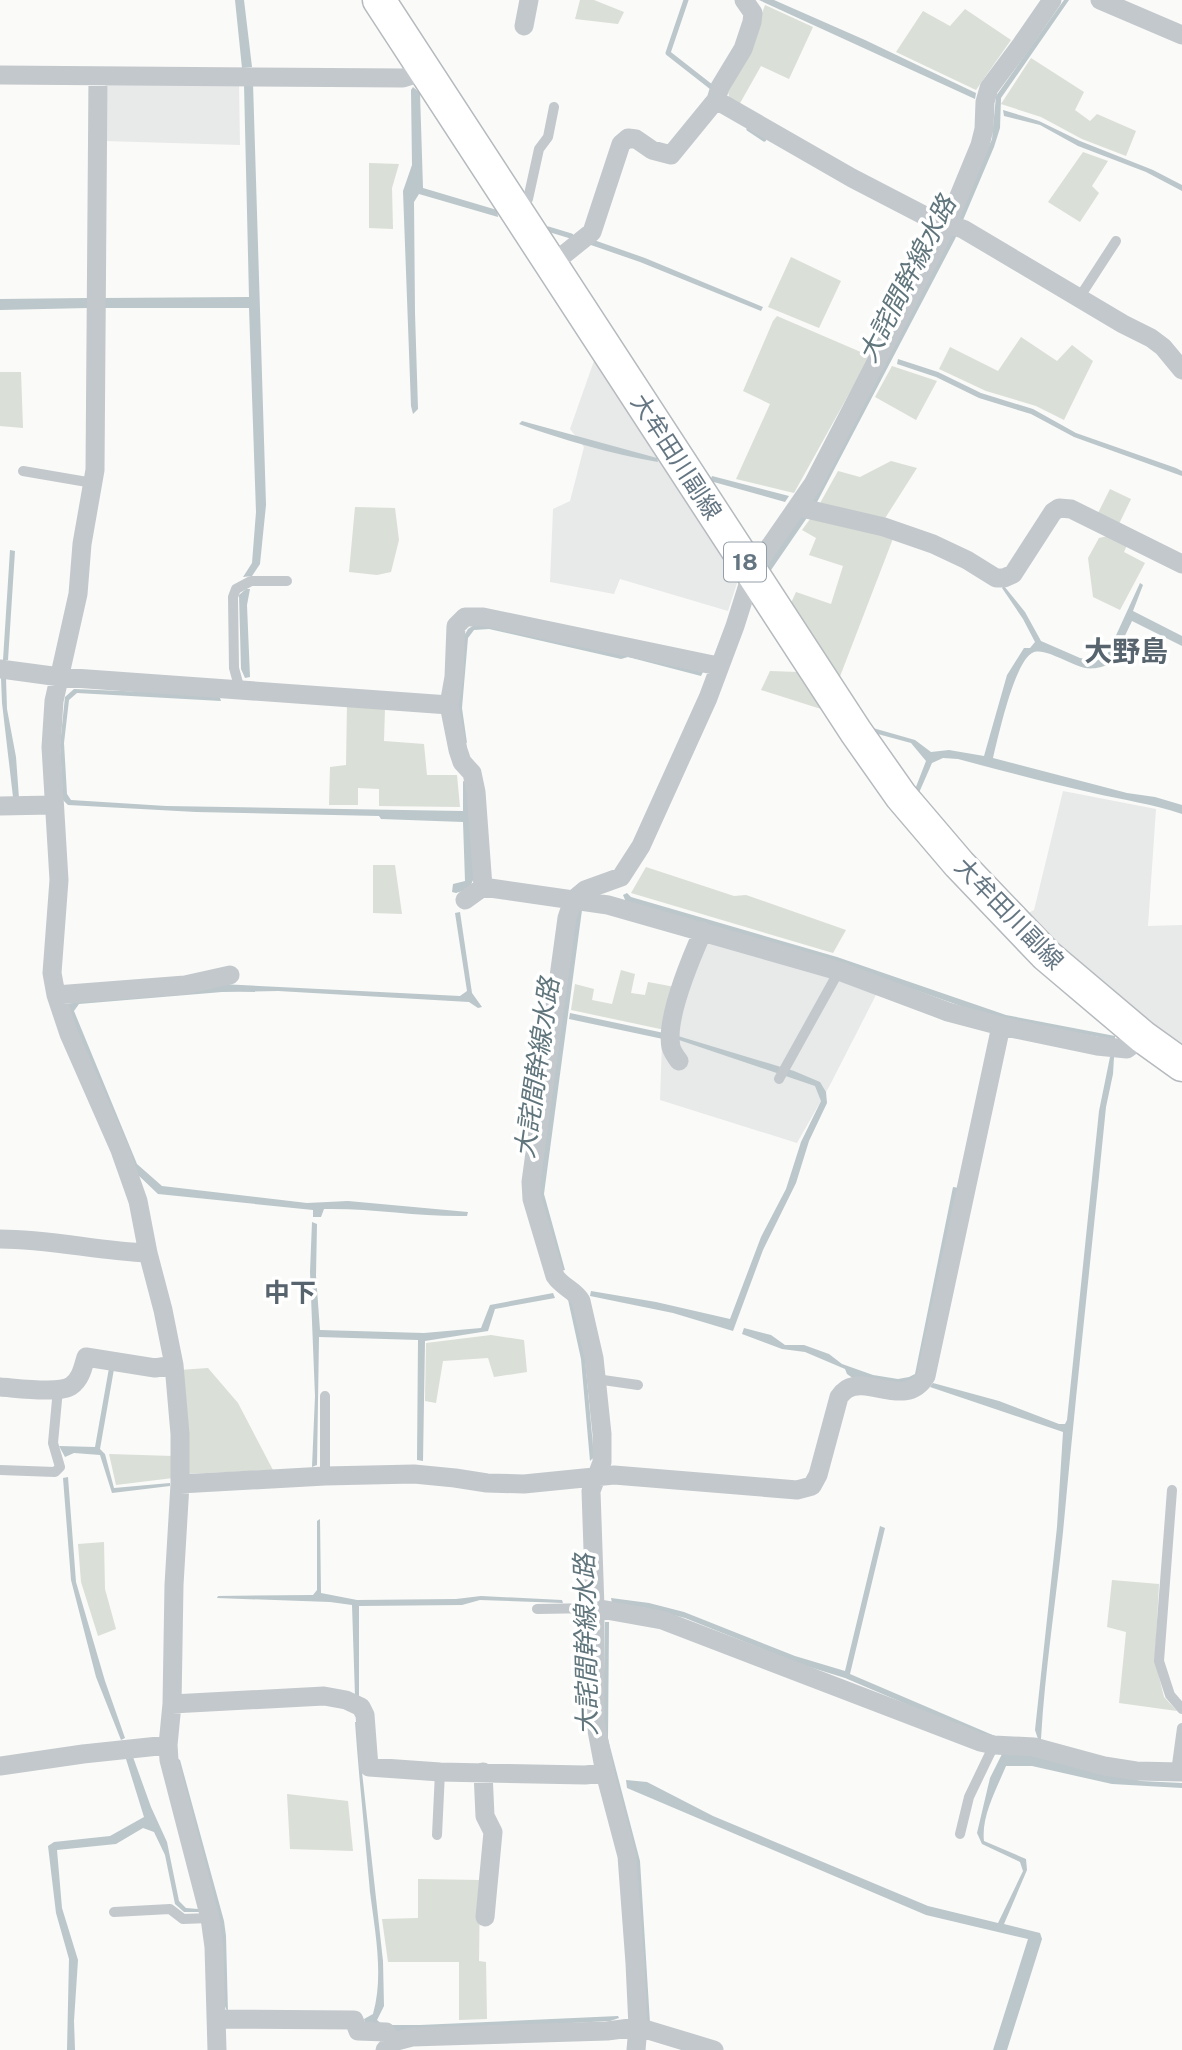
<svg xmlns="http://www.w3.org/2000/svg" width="1182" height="2050" font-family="'Public Sans','Noto Sans JP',sans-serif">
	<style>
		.built { fill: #e8e9e9 }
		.green { fill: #dadfd7 }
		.water { fill: #bbc7cb }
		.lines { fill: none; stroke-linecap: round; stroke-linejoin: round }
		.stream { stroke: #bbc7cb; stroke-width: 5 }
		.primary-casing { stroke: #b5babe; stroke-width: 35 }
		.lane { stroke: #c3c8cc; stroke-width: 10 }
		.street { stroke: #c3c8cc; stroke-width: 19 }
		.primary { stroke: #fff; stroke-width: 32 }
		.labels { text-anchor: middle; stroke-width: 7; stroke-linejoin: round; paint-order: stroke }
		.shield { fill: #fff; stroke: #939fa8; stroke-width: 2 }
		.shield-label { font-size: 23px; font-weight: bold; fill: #657683 }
		.street-label { font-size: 24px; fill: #657683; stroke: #fff }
		.water-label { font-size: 26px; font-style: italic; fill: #60757c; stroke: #fff }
		.neighbourhood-label { font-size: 26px; font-weight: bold; fill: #57646e; stroke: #fff }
		.quarter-label { font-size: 28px; font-weight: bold; fill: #57646e; stroke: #fff }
	</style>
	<rect width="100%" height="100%" fill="#fafaf8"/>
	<path class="built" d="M105,81L239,83L240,145L104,141Z
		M595,358L738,580L728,611L620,579L614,594L550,582L553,509L570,501L584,447L570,429Z
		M1063,791L1156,809L1148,926L1182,925V1046H1179L1095,981L1025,915L1034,910Z
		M706,940L837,975L877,993L830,1085L797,1143L660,1100L662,1042Z"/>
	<path class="green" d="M580,0H594L624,12L618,24L575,19Z
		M765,5L813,27L789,79L761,66L739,105L730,100L727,88L747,54Z
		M965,9L1011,40L976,90L896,52L923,11L950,26Z
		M1031,58L1084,92L1075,110L1090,121L1097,114L1136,131L1126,156L1082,139L1041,117L1001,104Z
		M1083,152L1108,161L1092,186L1099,193L1080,222L1048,202Z
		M369,163L399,164L392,188L393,229L369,228Z
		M791,257L841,281L819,328L768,307Z
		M777,316L870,356L794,493L736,479L770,404L743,391L773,321Z
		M1021,337L1057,361L1072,345L1093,361L1064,420L1036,406L986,391L939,369L950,347L998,371Z
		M892,366L937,381L916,420L875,397Z
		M0,372H21L23,428L0,426Z
		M891,461L917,468L882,523L819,505L838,471L860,477Z
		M1110,489L1131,499L1118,526L1097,515Z
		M355,507L395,508L399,540L391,572L377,575L349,572Z
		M813,515L894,536L839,679L791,603L796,592L831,604L843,566L809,555L816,538L802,530Z
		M1112,535L1128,543L1124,552L1145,563L1120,610L1093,597L1088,558L1099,538Z
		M770,671L798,672L821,709L761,690Z
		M347,703L385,708L384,741L424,744L427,775H457L460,807L379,806V789L358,788V805H329L330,767L346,765Z
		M373,865H395L402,914L373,913Z
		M646,867L734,896L746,895L846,930L833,953L631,893Z
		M621,970L635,974L631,993L645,995L648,982L675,987L665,1030L571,1010L575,984L594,989L592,1000L612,1004Z
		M491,1335L524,1340L527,1372L494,1377L488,1358L443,1361L436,1403L425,1401L426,1343Z
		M208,1368L238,1403L273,1470L184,1474L179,1370Z
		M109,1454L173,1456V1478L116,1485Z
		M104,1542L105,1589L116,1629L98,1636L81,1582L78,1544Z
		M1112,1580L1159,1584L1155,1660L1164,1697L1177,1711L1119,1703L1126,1632L1107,1627Z
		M287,1794L348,1801L353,1851L290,1849Z
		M418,1879L480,1880L479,1961L486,1962L487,2019L459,2020V1962H388L382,1919L418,1918Z"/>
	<path class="water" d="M235,0H244L252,67L242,68Z
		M759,0H774L865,40L976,93L975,99Z
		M1064,0H1069L1001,98L1000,128L994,147L955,239L815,506L769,573L766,567L954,229L992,139L996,96Z
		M253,83L266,505L260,564L252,576L243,577L252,563L256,512L249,308H103V298L249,297L244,84Z
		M413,87L420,93L423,188L497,210L498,217L419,194L414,202L415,313L418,409L413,414L411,406L403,191L412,165L411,90Z
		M1003,110L1039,121L1080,141L1153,170L1182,185V191L1146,172L1078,146L1040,125L1004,116Z
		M591,239L645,258L763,307L761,311L640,262L588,244Z
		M87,298L88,308L0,310V299Z
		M898,359L938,372L981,393L1033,409L1076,433L1176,468L1182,471V476L1074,437L1031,414L979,398L936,377L897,364Z
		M522,421L657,458L658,462C612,454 563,440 519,424Z
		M712,476L789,496L785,502L710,481Z
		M10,550L15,551L8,660H3Z
		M1140,583L1143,585L1133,611L1182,636V646L1132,621L1112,663C1088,673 1083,668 1060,658C1052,655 1043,650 1034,652C1015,658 998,738 993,758L1127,793L1155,797L1182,805V814C1153,804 1123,800 1093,793C1048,783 1003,771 958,759L943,758L932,763L918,795L914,792L926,761L911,743L874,733L873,728L915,740L931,752L949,750L984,756L1007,675L1024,648H1030L1035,642L1023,619L1002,588L1004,586L1025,612L1041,641L1080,658L1097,660L1107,655Z
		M246,589H250L247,605L250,677L245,678L241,669L239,595Z
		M476,624L703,672L701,676L628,657L621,659L489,629L474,630L468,638L462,708L467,743L461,740L457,707L464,636L468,629Z
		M1,678H6L7,709L16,757L19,798L13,797L2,703Z
		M74,689L219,695L221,701L77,693L69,700L64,743L67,794L71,800L166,806L463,811V781L469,784L474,878L469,889L456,893L452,892L453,884L465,881L463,822L381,819L379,816L196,812L68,805L63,800L60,745L65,697Z
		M627,893L631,897L837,957L1006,1015L1115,1036V1040L992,1017L836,962L626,902L623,895Z
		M577,910H582L544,1194L565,1270L559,1271L538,1196Z
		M460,912L472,993L482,1007L478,1008L469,1002L278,991L222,992L79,1004L74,1011L137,1164L162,1186L307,1203L348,1201L468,1212L467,1216C419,1217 372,1208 324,1209L321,1217H313V1210L158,1194L136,1173L65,1004L221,984L460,996L467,991L455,913Z
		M570,1013L664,1033L663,1039L569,1019Z
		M678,1036L794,1071L820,1082L826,1092L827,1103L809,1141L796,1183L763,1250L733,1331L673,1313L590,1296L591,1291L656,1302L730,1319L761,1237L786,1189L801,1142L821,1101L815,1086L679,1040Z
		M1110,1057H1114L1113,1074L1106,1107C1092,1249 1076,1390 1063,1532C1056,1601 1045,1669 1041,1739H1038L1035,1730L1057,1527L1063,1432L930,1387L933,1383L999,1401L1059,1424H1065L1067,1420L1099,1111Z
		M953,1187L959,1188L919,1374L908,1383L854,1379L847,1374L845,1369L805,1352L782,1349L742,1334L744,1328L771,1335L785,1345H804L829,1354L842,1364L873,1375L898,1379L909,1377L915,1374Z
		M312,1222L317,1224L316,1276L320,1330L424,1333L481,1328L490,1305L553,1293L555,1298L495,1309L488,1331L425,1341L423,1461L417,1460L418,1340L319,1337L317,1465L312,1467L315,1396L310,1272Z
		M567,1295H572L583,1336L594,1457L590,1461L581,1359Z
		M109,1368L114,1369L100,1449L105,1454L114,1488L170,1483V1486L112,1493L100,1455L74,1453L65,1457L59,1446L95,1447Z
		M68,1477L76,1582L105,1681L125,1738L121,1740L96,1677L71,1580L63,1478Z
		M320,1519L321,1593L357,1600L456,1599L481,1596L562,1600L563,1603L480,1600L462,1605L359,1606V1697L355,1696L352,1605L330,1602L217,1598L218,1596L313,1595L317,1590V1521Z
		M880,1526L885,1528L850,1674L1002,1739L996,1740L913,1707L845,1678L800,1664L685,1618L646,1608L612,1603L611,1598L649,1603L684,1612L795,1656L845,1671Z
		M605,1622H609L608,1739L640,1861L650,2023H646L603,1726Z
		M355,1722H360L362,1772L383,1961L384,2006L377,2020L383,2025H420L618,2016L619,2018L610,2021L396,2032L366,2027L364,2019L373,2014C384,1975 375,1932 370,1892C365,1835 359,1779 355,1722Z
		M1002,1754H1024L1141,1781L1182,1783V1788L1112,1784L1032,1766H1006C997,1788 981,1816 984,1841L1026,1859L1027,1870L1004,1924L1040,1933L1042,1939L1007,2050H993L1028,1939L926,1915L627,1788L626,1780L647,1782L713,1816L928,1906L998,1923L1023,1871L1020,1862L982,1844L977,1833L990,1778Z
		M133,1757L151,1807L167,1842L179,1901L186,1908L198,1909L200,1912H184L175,1904L165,1855L154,1832L143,1828L116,1844L57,1850L62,1908L78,1960L74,2021L75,2050H67L69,1959L56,1913L48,1846L54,1842L110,1836L144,1817L126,1759Z
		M175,1757L180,1760L224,1921L226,1936L228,2013L223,2002Z"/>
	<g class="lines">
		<path class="stream" d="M686,0L668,53L714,89
			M749,129L764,139
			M548,229L571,236"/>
		<g class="primary-casing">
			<path id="primary" d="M379,0L856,732L901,796L959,864L1046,955L1143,1037L1182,1065"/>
		</g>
		<path class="lane" d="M518,206L528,199L539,149L548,137L554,107
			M1079,298L1116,241
			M23,471L93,483
			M240,690L234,668L233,597L236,589L251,581H287
			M779,1079L839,971
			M596,1379L638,1385
			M325,1396V1476
			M0,1470L55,1472L60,1467L53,1443L58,1389
			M1172,1490L1159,1661L1170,1695L1182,1709
			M537,1609L595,1608
			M1176,1772L1182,1728
			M960,1834L969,1797L994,1745
			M437,1835L440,1772
			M114,1912L170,1909L183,1919L210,1918"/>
		<path class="street" d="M1100,0L1182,35
			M524,26L529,0
			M0,75L403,78L425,71
			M98,76L95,470L82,544L78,594L54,701L51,747L59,880L52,973L56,995L69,1034L120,1150L138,1201L148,1253L163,1310L174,1365L180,1434V1484L174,1585L172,1704L168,1745L169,1760L210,1918L214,1947L217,2050
			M716,100L852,178L933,220L963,229L1123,324L1151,338L1163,347L1182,370
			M551,265L592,232L621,144L628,138L636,139L652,150L671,155L716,100L720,87L743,49L752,22L753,13L744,0
			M798,507L884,527L933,544L967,560L996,578H1004L1013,574L1053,512L1059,508L1071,509L1182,564
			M0,669L60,677L449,705L454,677L456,626L465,617H483L718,666
			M449,705L458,750L462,762L472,773L476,792L483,887L608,905L839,971L948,1012L1001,1026L1097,1046L1127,1049L1143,1037
			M0,806L53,805
			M465,900L483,887
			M56,995L185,985L230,975
			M679,1061C676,1057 672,1051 671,1047C665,1019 691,958 703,931
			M0,1239C50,1239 98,1251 148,1253
			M0,1387C16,1388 59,1394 71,1386C81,1379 83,1367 86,1357L155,1368L174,1365
			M180,1484L325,1476L414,1474L455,1478L487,1483L524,1484L614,1475L797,1490L812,1486L818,1475L839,1397C841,1394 844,1391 847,1389C869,1376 907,1409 926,1376L1001,1026
			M595,1608L662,1620L980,1742L994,1745L1034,1747L1104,1766L1136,1771L1182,1772
			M172,1704L324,1696L346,1700L361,1707L365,1715L369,1767L440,1772L585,1775L605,1773
			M0,1766L83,1754L168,1745
			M483,1772L485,1816L493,1832L485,1917
			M217,2019L354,2020L358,2031L386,2032L393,2042
			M385,2050L393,2042L412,2037L607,2031L638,2027L714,2050
			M636,2050L638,2027L635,1963L627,1856L605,1773L595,1720V1608L591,1491L602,1462V1434L594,1358L581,1301C575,1290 562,1287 555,1276L532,1199L531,1182L567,918L573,900L585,890L621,877L641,846L708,698L735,626L752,572L813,484L947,225L980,145L984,129L985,102L989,88L1021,45L1052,0"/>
		<use href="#primary" class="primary"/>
	</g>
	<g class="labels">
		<rect class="shield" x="724" y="542.5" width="42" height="39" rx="5"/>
		<g class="shield-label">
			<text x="745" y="570">18</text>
		</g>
		<g class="street-label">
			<text transform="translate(676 457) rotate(57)" y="8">大牟田川副線</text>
			<text transform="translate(1009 914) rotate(46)" y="8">大牟田川副線</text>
		</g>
		<g class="water-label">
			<text transform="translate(907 279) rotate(-63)" y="9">大詫間幹線水路</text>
			<text transform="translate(537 1068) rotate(-82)" y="9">大詫間幹線水路</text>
			<text transform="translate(586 1645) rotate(-91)" y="9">大詫間幹線水路</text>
		</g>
		<g class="neighbourhood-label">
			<text x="290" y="1302">中下</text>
		</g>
		<g class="quarter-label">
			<text x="1126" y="661">大野島</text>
		</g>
	</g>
</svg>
